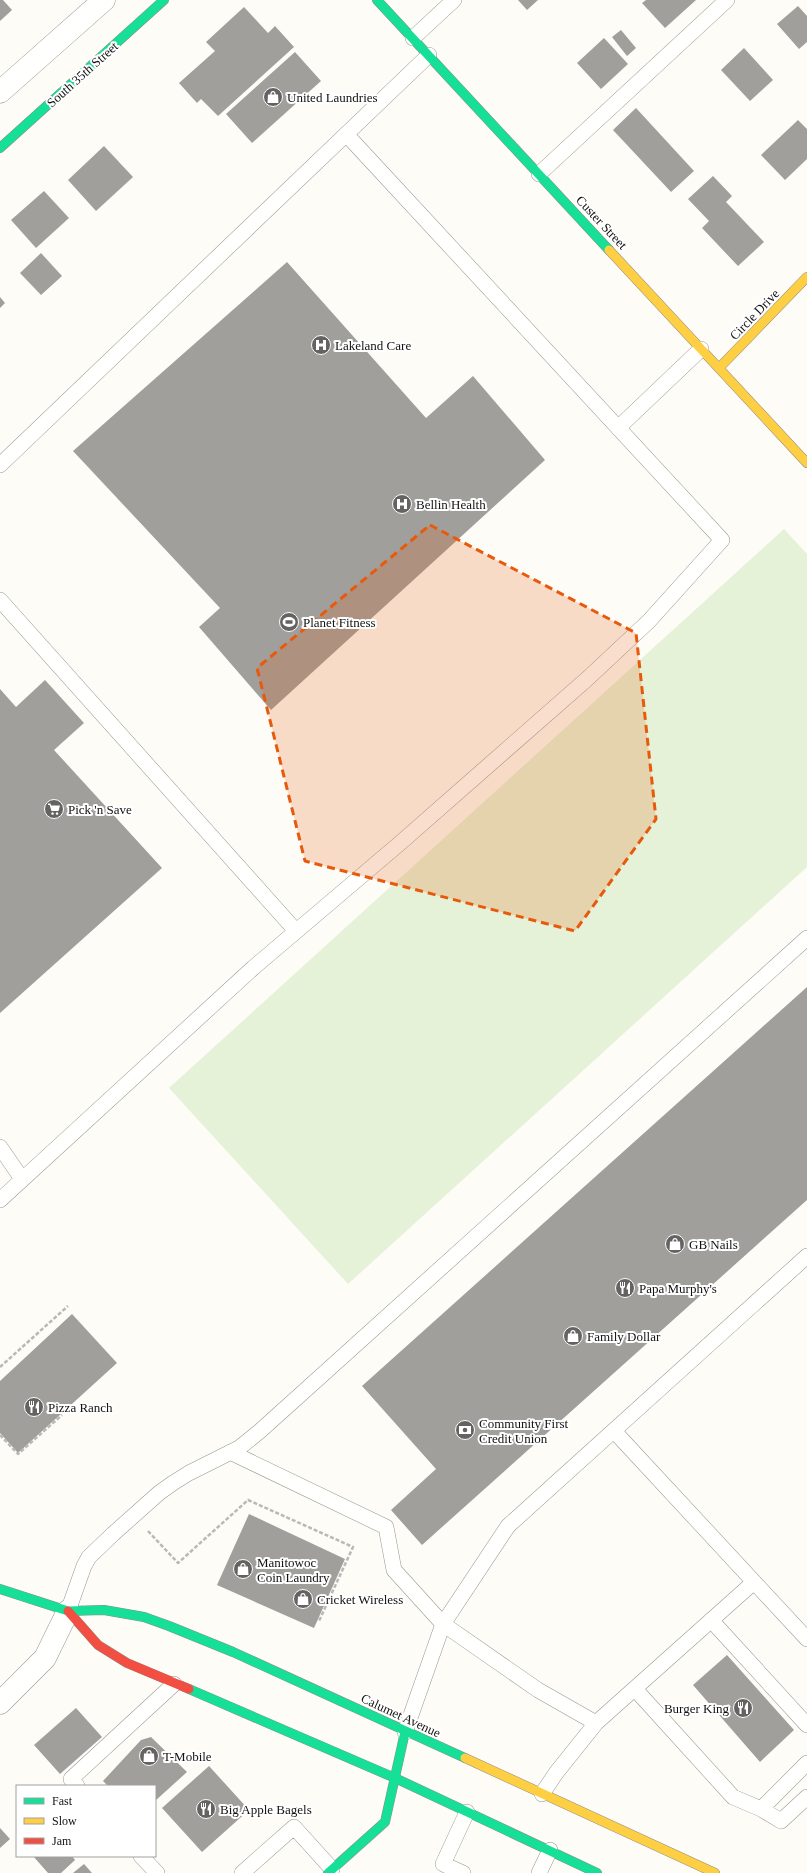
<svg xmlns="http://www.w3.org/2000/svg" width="807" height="1873" font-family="'Times New Roman',serif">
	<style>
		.green { fill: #e5f2d8 }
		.building { fill: #a19f9c }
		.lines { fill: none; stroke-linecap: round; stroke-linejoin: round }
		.lane-casing { stroke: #979795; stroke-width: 16 }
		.street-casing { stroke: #979795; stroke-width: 23 }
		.fast-casing { stroke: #8e8d8b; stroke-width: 10 }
		.slow-casing { stroke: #8e8d8b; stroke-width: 10 }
		.jam-casing { stroke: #8e8d8b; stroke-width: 10 }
		.path { stroke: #b9b9b8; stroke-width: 2.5; stroke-dasharray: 4 2; stroke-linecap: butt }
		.lane { stroke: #fffffe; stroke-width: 15 }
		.street { stroke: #fffffe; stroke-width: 22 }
		.fast { stroke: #16e098; stroke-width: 9 }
		.slow { stroke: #ffcf43; stroke-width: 9 }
		.jam { stroke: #f24e42; stroke-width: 9 }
		.marked { fill: #e8590c; fill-opacity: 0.2; stroke: #e8590c; stroke-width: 3; stroke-dasharray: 8 5; stroke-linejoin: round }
		.labels { text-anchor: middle; stroke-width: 4; stroke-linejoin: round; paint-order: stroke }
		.street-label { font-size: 13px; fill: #111; stroke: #fff }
		.poi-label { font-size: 13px; fill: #111; stroke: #fff; text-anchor: start }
	</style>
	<rect width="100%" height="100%" fill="#fdfcf7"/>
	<path class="green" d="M784,529L807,554V867L348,1284L169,1088Z"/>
	<path class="building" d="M0,0H3L12,10L0,21Z
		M518,0H538L527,10Z
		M646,0H696L665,28L642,3Z
		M798,6L807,16V42L799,49L777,24Z
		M244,7L268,33L275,26L294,47L218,116L201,99L197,103L179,83L215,51L206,42Z
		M621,30L636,48L627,56L612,37Z
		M604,38L628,64L601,89L577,63Z
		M744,48L773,80L750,101L721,70Z
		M295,52L321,81L252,143L226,114Z
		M636,108L694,171L671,192L613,130Z
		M798,120L807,129V159L785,180L761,155Z
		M104,146L133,177L96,211L68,180Z
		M713,176L732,196L726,202L764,242L738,266L702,228L709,221L688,199Z
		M44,191L69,218L36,248L11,220Z
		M41,253L62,276L41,295L20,273Z
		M287,262L426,418L473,376L545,460L271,710L199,627L220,608L73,451Z
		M0,297L5,303L0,308Z
		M45,680L84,723L54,750L162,868L0,1013V689L16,707Z
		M807,987V1200L422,1545L391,1510L436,1469L362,1386Z
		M72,1314L117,1363L18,1453L0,1433V1381Z
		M249,1514L345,1559L314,1628L217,1585Z
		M727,1655L794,1730L760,1762L693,1685Z
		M76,1708L102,1737L60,1774L34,1745Z
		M151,1737L187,1772L155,1801V1786H108L103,1781L141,1740Z
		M209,1766L249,1810L202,1852L162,1808Z
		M0,1828L10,1839L0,1848Z
		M33,1856H72L75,1860L61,1873H48Z
		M84,1864L92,1873H73Z"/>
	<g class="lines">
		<g class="lane-casing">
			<path id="lane" d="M413,38L454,0
				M539,174L727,0
				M618,428L701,349
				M0,465L429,55
				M0,600L296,931
				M0,1147L22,1179
				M0,1200L253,968L399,844L587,679L649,621L722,540L346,134
				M614,1431L807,1639
				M230,1452L386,1527L394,1570L443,1624L538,1690L596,1723L556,1773L542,1794
				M68,1611L84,1566L89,1557L113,1534L159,1493L173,1483L189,1473L239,1448L260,1431L807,938
				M711,1620L807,1725
				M635,1689L733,1797L761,1809L807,1763
				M596,1723L754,1582
				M405,1732L443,1624L508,1526L807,1256
				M77,1786L71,1779L174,1684
				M761,1809L781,1821L807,1797
				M141,1856L157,1873
				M242,1873L294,1827L332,1869
				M463,1873L443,1864L467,1812
				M539,1873L550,1850"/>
		</g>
		<g class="street-casing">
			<path id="street" d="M0,92L104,0
				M0,1703L45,1658L68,1611"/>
		</g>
		<g class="fast-casing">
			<path id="fast" d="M377,0L609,250
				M0,148L164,0
				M0,1589L68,1611L104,1610L144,1617L169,1626L233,1652L465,1758
				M189,1689L395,1778L597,1873
				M328,1873L385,1822L405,1732"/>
		</g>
		<g class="slow-casing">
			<path id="slow" d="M609,250L807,463
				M719,368L807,277
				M465,1758L715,1873"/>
		</g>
		<g class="jam-casing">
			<path id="jam" d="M68,1611L98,1645L127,1663L189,1689"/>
		</g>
		<path class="path" d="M0,1367L68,1306
			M0,1435L18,1454L62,1415
			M148,1531L178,1563L248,1500L353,1547L319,1621"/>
		<use href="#lane" class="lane"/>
		<use href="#street" class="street"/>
		<use href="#fast" class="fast"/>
		<use href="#slow" class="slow"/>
		<use href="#jam" class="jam"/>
	</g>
	<path class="marked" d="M430,525L636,633L656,819L575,931L305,861L257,668Z"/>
	<defs>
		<g id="shop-disc" transform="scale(1)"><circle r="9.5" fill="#646362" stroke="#fff"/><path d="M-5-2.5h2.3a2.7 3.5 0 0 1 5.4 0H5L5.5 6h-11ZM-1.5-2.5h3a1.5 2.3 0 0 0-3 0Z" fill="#fff"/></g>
		<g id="hospital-disc" transform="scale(1)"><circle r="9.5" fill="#646362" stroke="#fff"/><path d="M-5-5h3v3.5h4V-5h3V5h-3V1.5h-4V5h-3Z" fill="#fff"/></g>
		<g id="stadium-disc" transform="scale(1)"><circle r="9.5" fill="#646362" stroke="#fff"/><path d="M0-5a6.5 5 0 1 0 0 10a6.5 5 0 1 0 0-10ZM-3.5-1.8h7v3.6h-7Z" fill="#fff"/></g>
		<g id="supermarket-disc" transform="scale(1)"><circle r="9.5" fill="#646362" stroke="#fff"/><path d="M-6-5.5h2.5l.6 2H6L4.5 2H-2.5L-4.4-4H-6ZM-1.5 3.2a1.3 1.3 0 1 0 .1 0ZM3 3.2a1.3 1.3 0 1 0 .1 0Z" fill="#fff"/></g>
		<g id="restaurant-disc" transform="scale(1)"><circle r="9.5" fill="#646362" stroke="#fff"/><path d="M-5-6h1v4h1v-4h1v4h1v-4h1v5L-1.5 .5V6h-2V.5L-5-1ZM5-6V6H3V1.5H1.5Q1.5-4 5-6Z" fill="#fff"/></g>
		<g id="bank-disc" transform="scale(1)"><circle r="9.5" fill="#646362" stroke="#fff"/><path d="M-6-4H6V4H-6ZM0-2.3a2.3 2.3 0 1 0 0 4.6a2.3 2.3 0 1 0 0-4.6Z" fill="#fff"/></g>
	</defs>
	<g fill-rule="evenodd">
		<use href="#shop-disc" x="273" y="97"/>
		<use href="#hospital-disc" x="321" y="345"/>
		<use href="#hospital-disc" x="402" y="504"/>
		<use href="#stadium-disc" x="289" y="622"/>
		<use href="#supermarket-disc" x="54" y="809"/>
		<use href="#shop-disc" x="675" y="1244"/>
		<use href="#restaurant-disc" x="625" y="1288"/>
		<use href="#shop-disc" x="573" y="1336"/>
		<use href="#restaurant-disc" x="34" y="1407"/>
		<use href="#bank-disc" x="465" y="1430"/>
		<use href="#shop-disc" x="243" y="1569"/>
		<use href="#shop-disc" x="303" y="1599"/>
		<use href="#restaurant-disc" x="743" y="1708"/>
		<use href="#shop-disc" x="149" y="1756"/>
		<use href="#restaurant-disc" x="206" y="1809"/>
	</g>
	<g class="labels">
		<g class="street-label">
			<text transform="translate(82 74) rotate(-42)" y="5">South 35th Street</text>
			<text transform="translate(602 222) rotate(47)" y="5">Custer Street</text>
			<text transform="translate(754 314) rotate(-46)" y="5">Circle Drive</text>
			<text transform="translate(401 1715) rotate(25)" y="5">Calumet Avenue</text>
		</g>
		<g class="poi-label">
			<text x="287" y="102">United Laundries</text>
			<text x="335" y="350">Lakeland Care</text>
			<text x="416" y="509">Bellin Health</text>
			<text x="303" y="627">Planet Fitness</text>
			<text x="68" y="814">Pick 'n Save</text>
			<text x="689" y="1249">GB Nails</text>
			<text x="639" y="1293">Papa Murphy's</text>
			<text x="587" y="1341">Family Dollar</text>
			<text x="48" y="1412">Pizza Ranch</text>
			<text x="479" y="1428">Community First<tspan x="479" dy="15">Credit Union</tspan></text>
			<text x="257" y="1567">Manitowoc<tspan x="257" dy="15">Coin Laundry</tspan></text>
			<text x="317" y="1604">Cricket Wireless</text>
			<text x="729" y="1713" text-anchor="end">Burger King</text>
			<text x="163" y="1761">T-Mobile</text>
			<text x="220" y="1814">Big Apple Bagels</text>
		</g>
	</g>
	<rect x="16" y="1785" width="140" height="72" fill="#ffffff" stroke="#a0a0a0"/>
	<rect x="24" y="1798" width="20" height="6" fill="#16e098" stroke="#a0a0a0"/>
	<text x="52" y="1805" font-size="12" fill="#111111">Fast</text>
	<rect x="24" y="1818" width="20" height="6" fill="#ffcf43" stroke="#a0a0a0"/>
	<text x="52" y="1825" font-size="12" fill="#111111">Slow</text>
	<rect x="24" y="1838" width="20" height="6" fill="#f24e42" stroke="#a0a0a0"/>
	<text x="52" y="1845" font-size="12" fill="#111111">Jam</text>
</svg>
